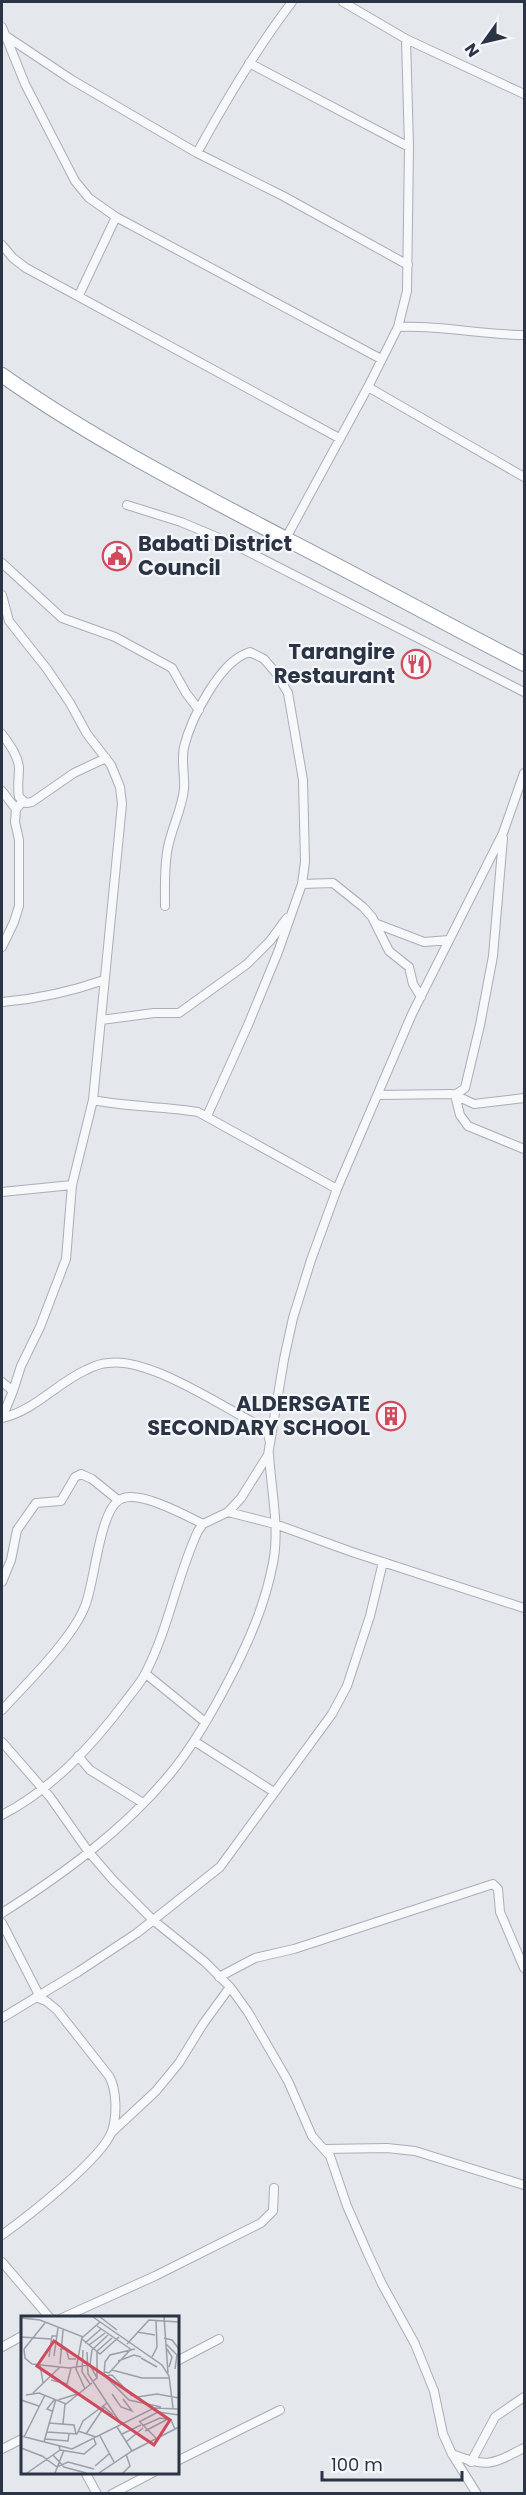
<svg xmlns="http://www.w3.org/2000/svg" width="526" height="2495" font-family="Poppins,sans-serif">
	<style>
		.lines { fill: none; stroke-linecap: round; stroke-linejoin: round }
		.street-casing { stroke: #a9aeb7; stroke-width: 10 }
		.highway-casing { stroke: #8b94a3; stroke-width: 16 }
		.street { stroke: #f7f8fa; stroke-width: 8 }
		.highway { stroke: #fff; stroke-width: 14 }
		.labels { text-anchor: middle; stroke-width: 4.5; stroke-linejoin: round; paint-order: stroke }
		.poi-label { font-size: 21px; font-weight: bold; fill: #2b3445; stroke: #f4f6f9; text-anchor: end }
		.inset-road { fill: none; stroke: #9a9fa9; stroke-width: 1.5 }
		.view { fill: #d1495b; fill-opacity: 0.15; stroke: #d1495b; stroke-width: 3 }
		.inset-edge { fill: none; stroke: #2b3445; stroke-width: 3 }
	</style>
	<rect width="100%" height="100%" fill="#e4e7ec"/>
	<g class="lines">
		<g class="street-casing">
			<path id="street" d="M343,2L406,39L524,94
				M2,27L25,84L75,181L89,198L116,217L381,359
				M6,36L72,80L197,153L283,196L408,265
				M249,63L409,147
				M197,153C226,100 256,49 292,2
				M2,245L13,258L26,268L339,438
				M79,295L116,217
				M398,327C441,325 482,335 524,335
				M368,387L524,477
				M127,505L181,522L231,543L524,692
				M286,538L368,387L398,327L407,291L409,147L406,39
				M2,563L62,618L115,637L172,668L186,693L199,710
				M2,595L9,621L47,669L70,703L87,734L111,765L120,787L122,804L93,1100L72,1185L66,1259L40,1327L21,1366L13,1391L2,1418
				M2,734C9,744 18,755 19,768C19,778 17,787 19,797L26,803L32,802L74,773L106,758
				M2,791L16,809
				M503,838L493,956L480,1025L465,1088L455,1095L474,1104L524,1098
				M302,884L333,883L363,907L372,917L389,951L409,967L413,984L421,997
				M165,906C165,886 164,866 168,847C172,827 182,809 184,789C185,775 181,761 184,747C191,719 220,660 250,652L264,659L276,673L288,693L303,780L305,862L302,884L278,952L248,1025L207,1116
				M377,924L424,942L449,940
				M2,947L14,922L19,906V840L15,822L16,809L23,801
				M2,1002C37,999 70,992 104,980
				M101,1020L154,1013H179L247,964L270,941L287,918
				M378,1095L452,1094L455,1095L460,1115L468,1126L524,1149
				M93,1100C127,1107 163,1106 198,1112L337,1189
				M2,1192L72,1185
				M2,1382L13,1391
				M2,1418C34,1411 57,1383 86,1370C92,1367 101,1363 108,1363C151,1357 225,1409 264,1428L268,1431L269,1439
				M228,1512L275,1524L352,1552L524,1608
				M2,1582L11,1560L17,1530L36,1503L61,1501L75,1477L81,1474L92,1479L118,1500
				M146,1674L205,1722
				M2,1710C26,1684 73,1638 85,1606C95,1583 99,1509 121,1499C139,1490 185,1515 203,1524
				M194,1741L274,1792
				M2,1742L50,1797L88,1851L113,1880L153,1920L205,1962L230,1987L248,2012L288,2081L312,2136L330,2156L347,2206L368,2254L382,2284L415,2344L434,2391L443,2434L452,2454L477,2494
				M78,1756L90,1770L143,1803
				M2,1815C52,1789 91,1747 125,1702C132,1692 141,1683 146,1672C169,1627 177,1576 198,1531L203,1524L228,1512L241,1498L268,1455L284,1359L293,1318L311,1260L337,1189L412,1014L503,833L524,773
				M2,1913C62,1875 124,1830 170,1774C194,1745 213,1711 230,1678C249,1641 265,1605 273,1563C280,1528 271,1490 269,1454
				M2,1923L39,1995
				M219,1977L255,1958L294,1949L493,1884L498,1889L500,1912L524,1968
				M2,2018L78,1972L137,1933L220,1867L332,1714L347,1686L370,1616L383,1562
				M112,2132L156,2091L179,2063L203,2024L230,1987
				M325,2149L387,2148L415,2151L524,2185
				M2,2235C27,2217 103,2158 112,2131C117,2116 117,2090 109,2076L57,2010L46,2001L36,1997
				M2,2262L50,2318
				M62,2318L155,2276L261,2223L273,2211L274,2188
				M2,2347L22,2336
				M177,2361L219,2339
				M2,2449L22,2439
				M452,2454C487,2468 491,2465 524,2448
				M177,2461L280,2410
				M471,2462L495,2417L524,2397
				M85,2472L97,2494
				M112,2494L154,2472"/>
		</g>
		<g class="highway-casing">
			<path id="highway" d="M2,375C91,438 189,488 286,539C366,580 444,623 524,664"/>
		</g>
		<use href="#street" class="street"/>
		<use href="#highway" class="highway"/>
	</g>
	<defs>
		<g id="civic-ring" transform="scale(1.5)"><circle r="9.5" fill="#f4f6f9" stroke="#d1495b" stroke-width="1.5"/><path d="M-.6-6.5H3V-4.5H.6V-3L4-1V1h2V6H-6V1h2V-1L-.6-3ZM-1.2 2.5V6h2.4V2.5Z" fill="#d1495b"/></g>
		<g id="restaurant-ring" transform="scale(1.5)"><circle r="9.5" fill="#f4f6f9" stroke="#d1495b" stroke-width="1.5"/><path d="M-5-6h1v4h1v-4h1v4h1v-4h1v5L-1.5 .5V6h-2V.5L-5-1ZM5-6V6H3V1.5H1.5Q1.5-4 5-6Z" fill="#d1495b"/></g>
		<g id="building-ring" transform="scale(1.5)"><circle r="9.5" fill="#f4f6f9" stroke="#d1495b" stroke-width="1.5"/><path d="M-4-6H4V6H1V3H-1V6H-4ZM-2.5-4.3h1.7v1.8h-1.7ZM.8-4.3h1.7v1.8H.8ZM-2.5-1h1.7V.8h-1.7ZM.8-1h1.7V.8H.8Z" fill="#d1495b"/></g>
	</defs>
	<g fill-rule="evenodd">
		<use href="#civic-ring" x="117" y="556"/>
		<use href="#restaurant-ring" x="416" y="664"/>
		<use href="#building-ring" x="391" y="1416"/>
	</g>
	<g class="labels">
		<g class="poi-label">
			<text x="138" y="551" text-anchor="start">Babati District<tspan x="138" dy="24">Council</tspan></text>
			<text x="395" y="659">Tarangire<tspan x="395" dy="24">Restaurant</tspan></text>
			<text x="370" y="1411">ALDERSGATE<tspan x="370" dy="24">SECONDARY SCHOOL</tspan></text>
		</g>
	</g>
	<g transform="translate(21 2316)">
		<rect width="158" height="158" fill="#e4e7ec"/>
		<path class="inset-road" d="M72,1L141,49L148,60L152,92M79,1L96,14M143,1L147,57M0,2L19,4L62,21L79,6M76,10L111,34M116,16L134,19M0,21L30,23M61,21L55,53L64,73M143,22L151,24L158,33M61,23L79,38L98,21M64,27L80,13M106,28L128,4L158,6M145,28L156,39L154,53M68,29L84,17M3,33L4,42L11,48L48,52L69,49M3,33L24,7M39,33H45L48,43H55M114,33L89,39L84,46L83,59L108,84L140,91M146,33L151,41L148,51M62,34L61,56L69,68M66,36L67,58L100,108M75,36L91,22M33,40L37,12M28,41L31,20H36M131,41L136,31L135,5M120,42L136,51M97,45L113,39L120,41M19,48L22,67M39,48L42,14M91,54L121,62H148M84,56L88,57L109,34M85,60L91,59L111,80M76,62V36M30,64L46,68L50,52M72,65L76,62L69,49L71,34L87,19M12,77L39,51M91,78L100,91L111,95L102,83M5,79L18,77L45,88L71,67M116,81L136,78L158,82M0,84L18,90M37,84L56,78M31,95L26,93L34,83M118,105L135,122M118,106L137,96L158,99M28,107L53,109L55,118M42,108L44,88M121,110L139,102L150,104L154,113M96,111L111,135M57,115L75,121M124,115L147,103M26,116L56,118L62,105L86,87M65,118L83,91L92,99M101,118L120,109M0,120L51,133L133,92L158,93M79,120L93,146M3,121L24,79M24,123L47,125L48,118M23,126L35,83M105,126L122,112M0,132L21,140L36,151L47,146L73,153M39,134L63,138L75,128L73,123M32,139L43,151L65,157M74,150L88,138M6,157L39,134L38,130M34,157L43,134M78,157L111,135L158,111M102,157L109,150L105,138"/>
		<path class="view" d="M33,25L149,104L133,129L16,50Z"/>
		<rect width="158" height="158" class="inset-edge"/>
	</g>
	<rect width="526" height="2495" fill="none" stroke="#2b3445" stroke-width="6"/>
	<g transform="translate(484 42) rotate(236)" stroke="#f4f6f9" stroke-width="4.5" paint-order="stroke">
	<path d="M0-4.5L10 22L0 15L-10 22Z" fill="#2b3445"/>
	<text y="-9" font-size="16" font-weight="bold" text-anchor="middle" fill="#2b3445">N</text>
	</g>
	<path d="M322 2471v9h140v-9" fill="none" stroke="#2b3445" stroke-width="3"/>
	<text x="331" y="2471" font-size="18" fill="#2b3445" stroke="#f4f6f9" stroke-width="4.5" paint-order="stroke">100 m</text>
</svg>
